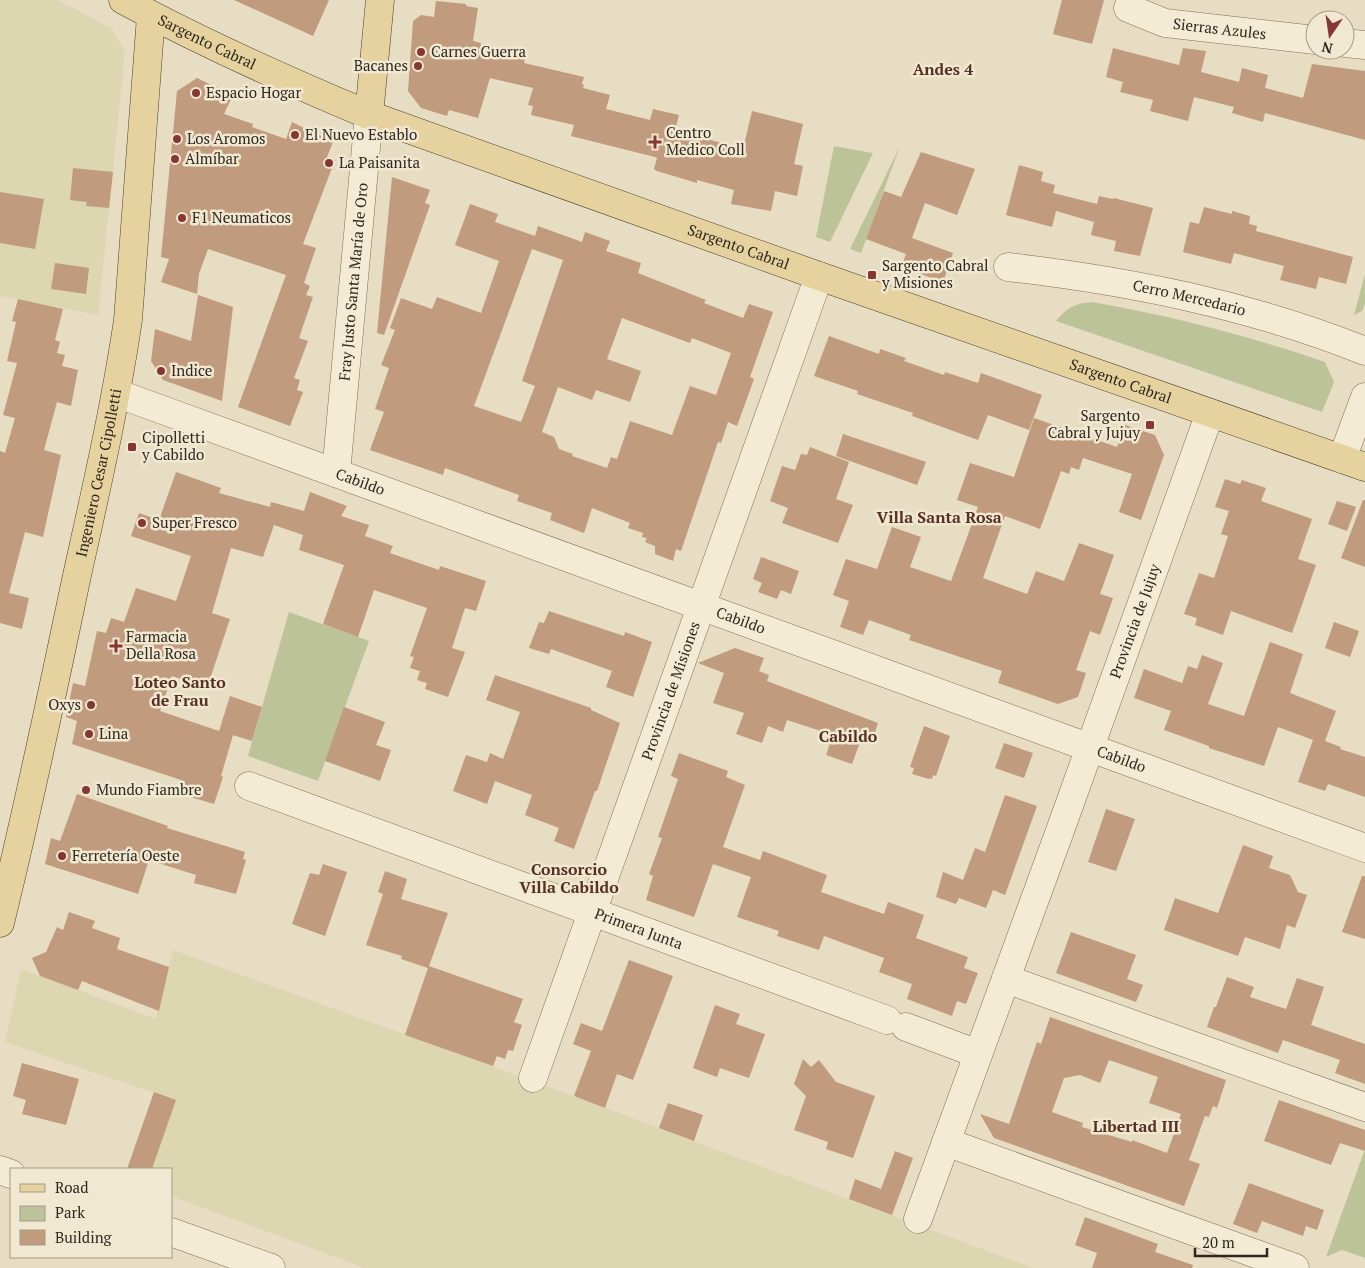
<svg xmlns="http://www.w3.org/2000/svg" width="1365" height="1268" font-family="'PT Serif',serif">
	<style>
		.farmland { fill: #dcd6b1 }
		.green { fill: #bdc398 }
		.building { fill: #c09b7d; fill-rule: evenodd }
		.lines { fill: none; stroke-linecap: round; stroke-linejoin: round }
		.minor-casing { stroke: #7f6f5c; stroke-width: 29 }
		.major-casing { stroke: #4d3e2f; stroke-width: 29 }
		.minor { stroke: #f3ebd4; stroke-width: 28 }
		.major { stroke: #e6d29e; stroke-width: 28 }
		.poi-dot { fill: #863634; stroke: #f0e8d1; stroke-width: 2 }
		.labels { text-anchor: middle; stroke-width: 5; stroke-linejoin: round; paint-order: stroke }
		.street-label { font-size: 15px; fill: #30271e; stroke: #f0e8d1 }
		.poi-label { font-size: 15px; fill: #30271e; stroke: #f0e8d1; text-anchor: start }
		.neighbourhood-label { font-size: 16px; font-weight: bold; fill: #573023; stroke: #f0e8d1 }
	</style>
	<rect width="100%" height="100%" fill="#e7ddc2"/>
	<path class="farmland" d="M0,0H58L112,29L125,52L98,315L0,296Z
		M173,950L557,1090L1033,1268H365L171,1196V1169H152L175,1100L5,1042L21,969L156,1019Z"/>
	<path class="green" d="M834,146L873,153L830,242L816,237Z
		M900,146L861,253L850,249Z
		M1365,274V304L1362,311L1354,315Z
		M1092,302C1172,316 1249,336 1325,362L1334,382L1322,412L1056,321C1068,307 1074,304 1092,302Z
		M289,612L369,641L318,781L248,756Z
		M1365,1149V1258L1342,1250L1326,1257Z"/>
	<path class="building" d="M234,0H329L313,36Z
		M1062,0H1104L1092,44L1053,34Z
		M436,1L466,4V6L478,8L473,41L481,43L480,50L525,59L524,63L584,77L582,84L584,85L583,88L610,95L606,109L650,120L653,109L679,115L675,130L743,149L752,111L803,124L794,164L803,166L797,196L775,191L771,211L731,204L734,190L697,180V183L657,171L654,169L657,158L655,157L571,136L574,125L531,115L533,106L528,105L533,88L490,78L478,118L449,110L447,116L421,108L408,91L413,21L421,15L434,17Z
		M1113,48L1179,65L1183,48L1206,51L1201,72L1239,82L1242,68L1268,75L1265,88L1303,98L1312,64L1365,71V140L1265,113L1263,122L1232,113L1234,107L1194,97L1188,121L1150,111L1153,100L1120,92L1123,82L1106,77Z
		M197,78L233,95L224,114L253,124L252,127L286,139L292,122L333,142L327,157L335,160L303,244L316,248L304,283L310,286L306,295L313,297L299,338L308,341L294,378L300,380L297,390L303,392L290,426L238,407L286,275L208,249L199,274L197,294L161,282L169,259L161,257L177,91Z
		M921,152L975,169L957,215L925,203L912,238L953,253L943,282L901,267L906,254L866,239L884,191L901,197Z
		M1019,165L1043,172L1041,181L1055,185L1053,193L1097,204L1099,196L1113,199L1114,198L1153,208L1140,256L1114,251L1116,241L1091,235L1094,222L1056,211L1052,227L1006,215Z
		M73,168L113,172L109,208L86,206L87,202L70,200Z
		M392,177L430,190L425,203L430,205L384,335L377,333Z
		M0,192L44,199L35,249L0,243Z
		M470,204L498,214L495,222L535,236L538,226L582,242L585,232L610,241L606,251L641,263L638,273L706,300L704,303L743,318L749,304L773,312L750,377L754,379L737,426L728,422L721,443L718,442L681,551L676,549L673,561L655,554V546L645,542L647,538L642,537L643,533L628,528L630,523L592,508L584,533L550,520L552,513L517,501L519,495L445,468L443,475L370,450L384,412L375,409L389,368L381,365L395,330L390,328L401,298L432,309L437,297L481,313L499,261L455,245ZM532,249L563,260L522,381L535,386L521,422L474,406ZM622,318L690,343L692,338L731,353L716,395L690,386L672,435L630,421L617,459L611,457L607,468L572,456L573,454L559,449L554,437L542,432L558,387L592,400L596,390L630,402L641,371L607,359Z
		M1204,207L1232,214V211L1250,216L1249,224L1257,226L1256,231L1353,257L1346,284L1319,277L1316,289L1280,280L1284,266L1234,253L1231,264L1183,252L1190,222L1199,224Z
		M55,263L89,268L86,294L51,289Z
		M198,295L233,307L222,401L163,380L151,361L155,329L191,341Z
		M18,299L63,309L55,340L60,342L57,353L65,355L62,366L78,370L71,406L57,402L44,450L61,455L43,537L25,532L9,593L29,598L22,629L0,623V451L5,453L15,418L3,415L17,363L7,361L16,322L12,321Z
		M829,336L879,354L880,349L906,358L904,361L944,375L945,372L978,383L981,373L1042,395L1029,430L988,415L978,440L912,416L913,413L857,394L858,391L814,376Z
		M1034,418L1117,447L1125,425L1155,435L1164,455L1141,520L1119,512L1132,474L1083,458L1079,470L1071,467L1069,474L1061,471L1040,529L1005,516L983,578L1027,594L1036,571L1064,581L1079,543L1114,555L1100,594L1113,598L1100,635L1090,631L1076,670L1086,673L1078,697L1058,704L998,683L1002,671L909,640L911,635L869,620L863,635L840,627L849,601L833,595L846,559L877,569L892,527L921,537L910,567L951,581L978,507L957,500L970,463L1014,477Z
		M843,434L926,462L917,485L836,456Z
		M810,447L849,462L836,499L853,505L838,543L782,523L788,508L770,501L782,466L795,470L801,454L807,455Z
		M176,472L221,488L219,493L270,507L271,502L304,511L310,492L347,506L341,516L369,525L365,536L393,546L390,553L439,570L440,566L486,581L476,611L465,608L452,648L465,652L448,697L425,689L427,683L417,680L420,671L410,668L414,657L410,656L427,608L374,590L358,637L323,624L344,565L299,550L303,535L274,525L263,557L231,548L212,613L230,619L207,688L172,676L160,711L219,731L230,696L262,707L252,741L223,732L233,735L221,776L223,777L214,804L177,793L181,780L72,744L77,721L66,717L73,683L85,686L97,631L106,633L111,618L124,622L136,588L176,601L191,556L131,536L139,513L159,520Z
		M1225,479L1240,484L1242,480L1266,488L1261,501L1312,519L1298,559L1316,565L1292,633L1231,611L1223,635L1195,625L1197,618L1184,614L1199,573L1214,578L1228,536L1221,534L1229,511L1215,507Z
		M1363,500H1365V567L1341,558Z
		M1337,501L1356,507L1347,531L1328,524Z
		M761,557L799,571L791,594L781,590L777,599L758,592L762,583L753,579Z
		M549,611L624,636L625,632L652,642L633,697L606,687L612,671L551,649L549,654L529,648L539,622L544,623Z
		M1334,622L1359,631L1350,657L1325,648Z
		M1270,642L1303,654L1290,693L1336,711L1325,741L1341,747L1340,749L1365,757V797L1328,784L1325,791L1298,782L1313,740L1278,727L1264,766L1209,748V746L1164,730L1171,711L1134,698L1144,669L1182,683L1188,666L1197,669L1202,655L1223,663L1208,704L1244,716Z
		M735,648L764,658L759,671L769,675L767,681L878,723L872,741L862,737L852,764L826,755L833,735L787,720L783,732L768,726L762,743L736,734L744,713L713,703L724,673L698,663Z
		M495,675L591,708V710L620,723L597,791H595L574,849L554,841L559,828L525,815L532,795L495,781L487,804L453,791L466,755L487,762L490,753L503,759L520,712L486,700Z
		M344,707L385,722L376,745L391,750L380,781L325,761Z
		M924,726L950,736L936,776L933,775L932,779L930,778L929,779L912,774L914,768L910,767Z
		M1004,743L1033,753L1024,778L995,768Z
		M679,753L728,771L726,777L745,785L723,847L760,860L763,851L827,875L821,892L884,914L888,902L924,915L916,938L968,957L964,968L978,973L966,1004L957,1001L952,1016L907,999L912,984L879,972L884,958L824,936L819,950L777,936L779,931L737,917L751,877L713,864L694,917L646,900L653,876L649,874L662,838L658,837L678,779L671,776Z
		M77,794L168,826L167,828L245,852L243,859L246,860L236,894L194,883L196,875L149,860L138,894L45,864L51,838L60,841Z
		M1005,795L1037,806L1005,895L993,890L986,908L959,898L956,904L936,897L943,872L963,880L975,848L985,852Z
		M1106,809L1135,819L1116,871L1088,862Z
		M1243,845L1273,856L1269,868L1290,875L1298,892L1307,895L1295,928L1287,925L1280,949L1245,937L1238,956L1164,930L1175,898L1218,913Z
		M323,864L347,872L325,936L292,924L310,873L319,875Z
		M385,871L407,879L401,899L448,913L429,966L523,999L514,1022L522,1025L513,1051L508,1050L505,1059L497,1056L493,1066L405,1035L428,968L401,959L402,956L366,945L383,894L378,892Z
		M1362,876H1365V939L1342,932Z
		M69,912L95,921L92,928L120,938L117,949L169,967L159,1011L82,981L78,990L40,976L32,958L46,952L57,927L63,930Z
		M1071,932L1136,955L1127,979L1143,985L1136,1002L1056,973Z
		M629,960L673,976L633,1080L617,1074L605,1108L574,1096L591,1051L573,1044L581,1023L602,1031Z
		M1227,977L1254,987L1250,997L1286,1009L1297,978L1324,987L1311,1025L1365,1044V1084L1335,1073L1340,1060L1283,1040L1278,1053L1207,1027L1214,1007H1216Z
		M715,1005L740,1014L736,1024L765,1034L749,1078L720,1068L717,1077L693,1068Z
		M1050,1017L1226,1080L1217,1108L1213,1106L1209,1117L1205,1116L1189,1160L1200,1164L1184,1206L994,1138L980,1114L1009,1124L1037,1042L1041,1044ZM1109,1060L1158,1077L1149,1103L1181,1114L1167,1153L1132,1140V1142L1082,1127L1083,1123L1052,1112L1064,1078L1080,1075L1100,1083Z
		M803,1059L811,1067L819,1060L836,1082L875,1096L853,1158L826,1149L828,1142L794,1130L806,1096L794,1084Z
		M22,1063L79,1079L66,1125L22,1114L26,1100L13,1096Z
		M154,1092L176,1100L152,1169H127Z
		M1279,1100L1365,1130V1151L1340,1143L1331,1165L1264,1141Z
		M668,1103L703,1115L694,1141L659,1128Z
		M895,1151L913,1158L892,1215L849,1199L855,1179L881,1189Z
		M1249,1183L1324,1210L1317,1230L1306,1226L1303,1236L1262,1221L1257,1233L1233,1224Z
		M1085,1217L1158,1244L1155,1252L1193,1265L1192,1268H1092L1097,1253L1075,1245Z"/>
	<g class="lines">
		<g class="minor-casing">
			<g id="minor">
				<path id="s1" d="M1128,8L1165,23L1315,40"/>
				<path d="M1345,43L1365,45"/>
				<path id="s2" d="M1008,267C1130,281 1250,305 1365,351"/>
				<path id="s3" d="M116,393L1365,848"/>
				<path d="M1342,459L1365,397"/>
				<path id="s4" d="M336,473L369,115"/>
				<path id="s5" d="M249,786L887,1020"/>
				<path d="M1006,979L1365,1107"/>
				<path d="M906,1027L978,1054"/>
				<path id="s6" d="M533,1078L819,276"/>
				<path d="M946,1142L1295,1268"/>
				<path d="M0,1170L11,1174"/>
				<path id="s7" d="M918,1219L1061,828L1210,413"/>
				<path d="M171,1232L271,1268"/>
			</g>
		</g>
		<g class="major-casing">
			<g id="major">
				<path id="s8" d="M123,0C203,43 285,80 369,115L819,276L1365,467"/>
				<path d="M369,115L380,0"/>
				<path id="s9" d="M0,923C28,809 52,695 76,580C95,494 115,408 128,320L151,16"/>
			</g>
		</g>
		<use href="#minor" class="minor"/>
		<use href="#major" class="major"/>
	</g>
	<g class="poi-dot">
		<circle cx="421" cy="52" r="5"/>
		<circle cx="418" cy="66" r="5"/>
		<circle cx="196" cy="93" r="5"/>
		<circle cx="295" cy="135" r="5"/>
		<circle cx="177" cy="139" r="5"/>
		<path d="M652.5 134.5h5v5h5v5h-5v5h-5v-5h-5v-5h5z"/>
		<circle cx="175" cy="159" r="5"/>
		<circle cx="329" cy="163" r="5"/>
		<circle cx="182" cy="218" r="5"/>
		<rect x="867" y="270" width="10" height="10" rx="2.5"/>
		<circle cx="161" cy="371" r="5"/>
		<rect x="1145" y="420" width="10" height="10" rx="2.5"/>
		<rect x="127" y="442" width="10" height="10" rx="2.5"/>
		<circle cx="142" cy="523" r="5"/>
		<path d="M113.5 638.5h5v5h5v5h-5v5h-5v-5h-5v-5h5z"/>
		<circle cx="91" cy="705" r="5"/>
		<circle cx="89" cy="734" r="5"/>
		<circle cx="86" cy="790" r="5"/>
		<circle cx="62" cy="856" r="5"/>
	</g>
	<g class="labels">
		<g class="street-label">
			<text dy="5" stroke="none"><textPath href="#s1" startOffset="95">Sierras Azules</textPath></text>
			<text dy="5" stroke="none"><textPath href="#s8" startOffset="94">Sargento Cabral</textPath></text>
			<text dy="5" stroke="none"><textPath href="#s8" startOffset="664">Sargento Cabral</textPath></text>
			<text dy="5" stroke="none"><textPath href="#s4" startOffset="192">Fray Justo Santa María de Oro</textPath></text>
			<text dy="5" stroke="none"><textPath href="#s2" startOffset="184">Cerro Mercedario</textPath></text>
			<text dy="5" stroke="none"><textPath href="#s8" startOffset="1069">Sargento Cabral</textPath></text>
			<text dy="5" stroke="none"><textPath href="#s9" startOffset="461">Ingeniero Cesar Cipolletti</textPath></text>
			<text dy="5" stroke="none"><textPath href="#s3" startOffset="260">Cabildo</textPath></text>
			<text dy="5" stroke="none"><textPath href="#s3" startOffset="665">Cabildo</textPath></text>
			<text dy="5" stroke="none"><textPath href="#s7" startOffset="636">Provincia de Jujuy</textPath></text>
			<text dy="5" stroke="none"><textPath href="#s6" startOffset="411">Provincia de Misiones</textPath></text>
			<text dy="5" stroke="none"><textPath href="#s3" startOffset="1070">Cabildo</textPath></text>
			<text dy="5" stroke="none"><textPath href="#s5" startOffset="415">Primera Junta</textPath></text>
		</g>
		<g class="poi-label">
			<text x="431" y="57">Carnes Guerra</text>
			<text x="408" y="71" text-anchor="end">Bacanes</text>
			<text x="206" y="98">Espacio Hogar</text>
			<text x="666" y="138">Centro<tspan x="666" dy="17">Medico Coll</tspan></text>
			<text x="305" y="140">El Nuevo Establo</text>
			<text x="187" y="144">Los Aromos</text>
			<text x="185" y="164">Almíbar</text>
			<text x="339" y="168">La Paisanita</text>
			<text x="192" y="223">F1 Neumaticos</text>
			<text x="882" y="271">Sargento Cabral<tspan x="882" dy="17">y Misiones</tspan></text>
			<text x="171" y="376">Indice</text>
			<text x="1140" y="421" text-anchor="end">Sargento<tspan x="1140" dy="17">Cabral y Jujuy</tspan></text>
			<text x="142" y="443">Cipolletti<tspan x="142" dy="17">y Cabildo</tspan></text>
			<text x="152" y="528">Super Fresco</text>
			<text x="126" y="642">Farmacia<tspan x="126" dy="17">Della Rosa</tspan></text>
			<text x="81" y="710" text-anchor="end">Oxys</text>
			<text x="99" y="739">Lina</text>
			<text x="96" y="795">Mundo Fiambre</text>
			<text x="72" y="861">Ferretería Oeste</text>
		</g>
		<g class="neighbourhood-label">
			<text x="943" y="75">Andes 4</text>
			<text x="939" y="523">Villa Santa Rosa</text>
			<text x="180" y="688">Loteo Santo<tspan x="180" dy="18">de Frau</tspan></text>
			<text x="848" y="742">Cabildo</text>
			<text x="569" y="875">Consorcio<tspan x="569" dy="18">Villa Cabildo</tspan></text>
			<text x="1136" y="1132">Libertad III</text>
		</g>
	</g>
	<rect x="10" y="1168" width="162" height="90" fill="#f0e8d1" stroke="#a39b89"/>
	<rect x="20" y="1184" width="25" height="8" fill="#e6d29e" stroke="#a39b89"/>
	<text x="55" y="1193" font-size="15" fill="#30271e">Road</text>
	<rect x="20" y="1206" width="25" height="15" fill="#bdc398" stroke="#a39b89"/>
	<text x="55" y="1218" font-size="15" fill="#30271e">Park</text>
	<rect x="20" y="1230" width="25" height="15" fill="#c09b7d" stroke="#a39b89"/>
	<text x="55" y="1243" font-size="15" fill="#30271e">Building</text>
	<g transform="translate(1330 35) rotate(193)"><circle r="24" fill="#f0e8d1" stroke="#a39b89"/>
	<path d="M0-4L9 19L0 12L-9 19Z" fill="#863634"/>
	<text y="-8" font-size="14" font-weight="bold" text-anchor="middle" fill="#30271e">N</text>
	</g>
	<path d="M1195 1248v8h72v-8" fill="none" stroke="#30271e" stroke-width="2.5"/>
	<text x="1202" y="1248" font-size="15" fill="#30271e" stroke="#f0e8d1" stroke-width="4" paint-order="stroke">20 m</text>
</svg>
